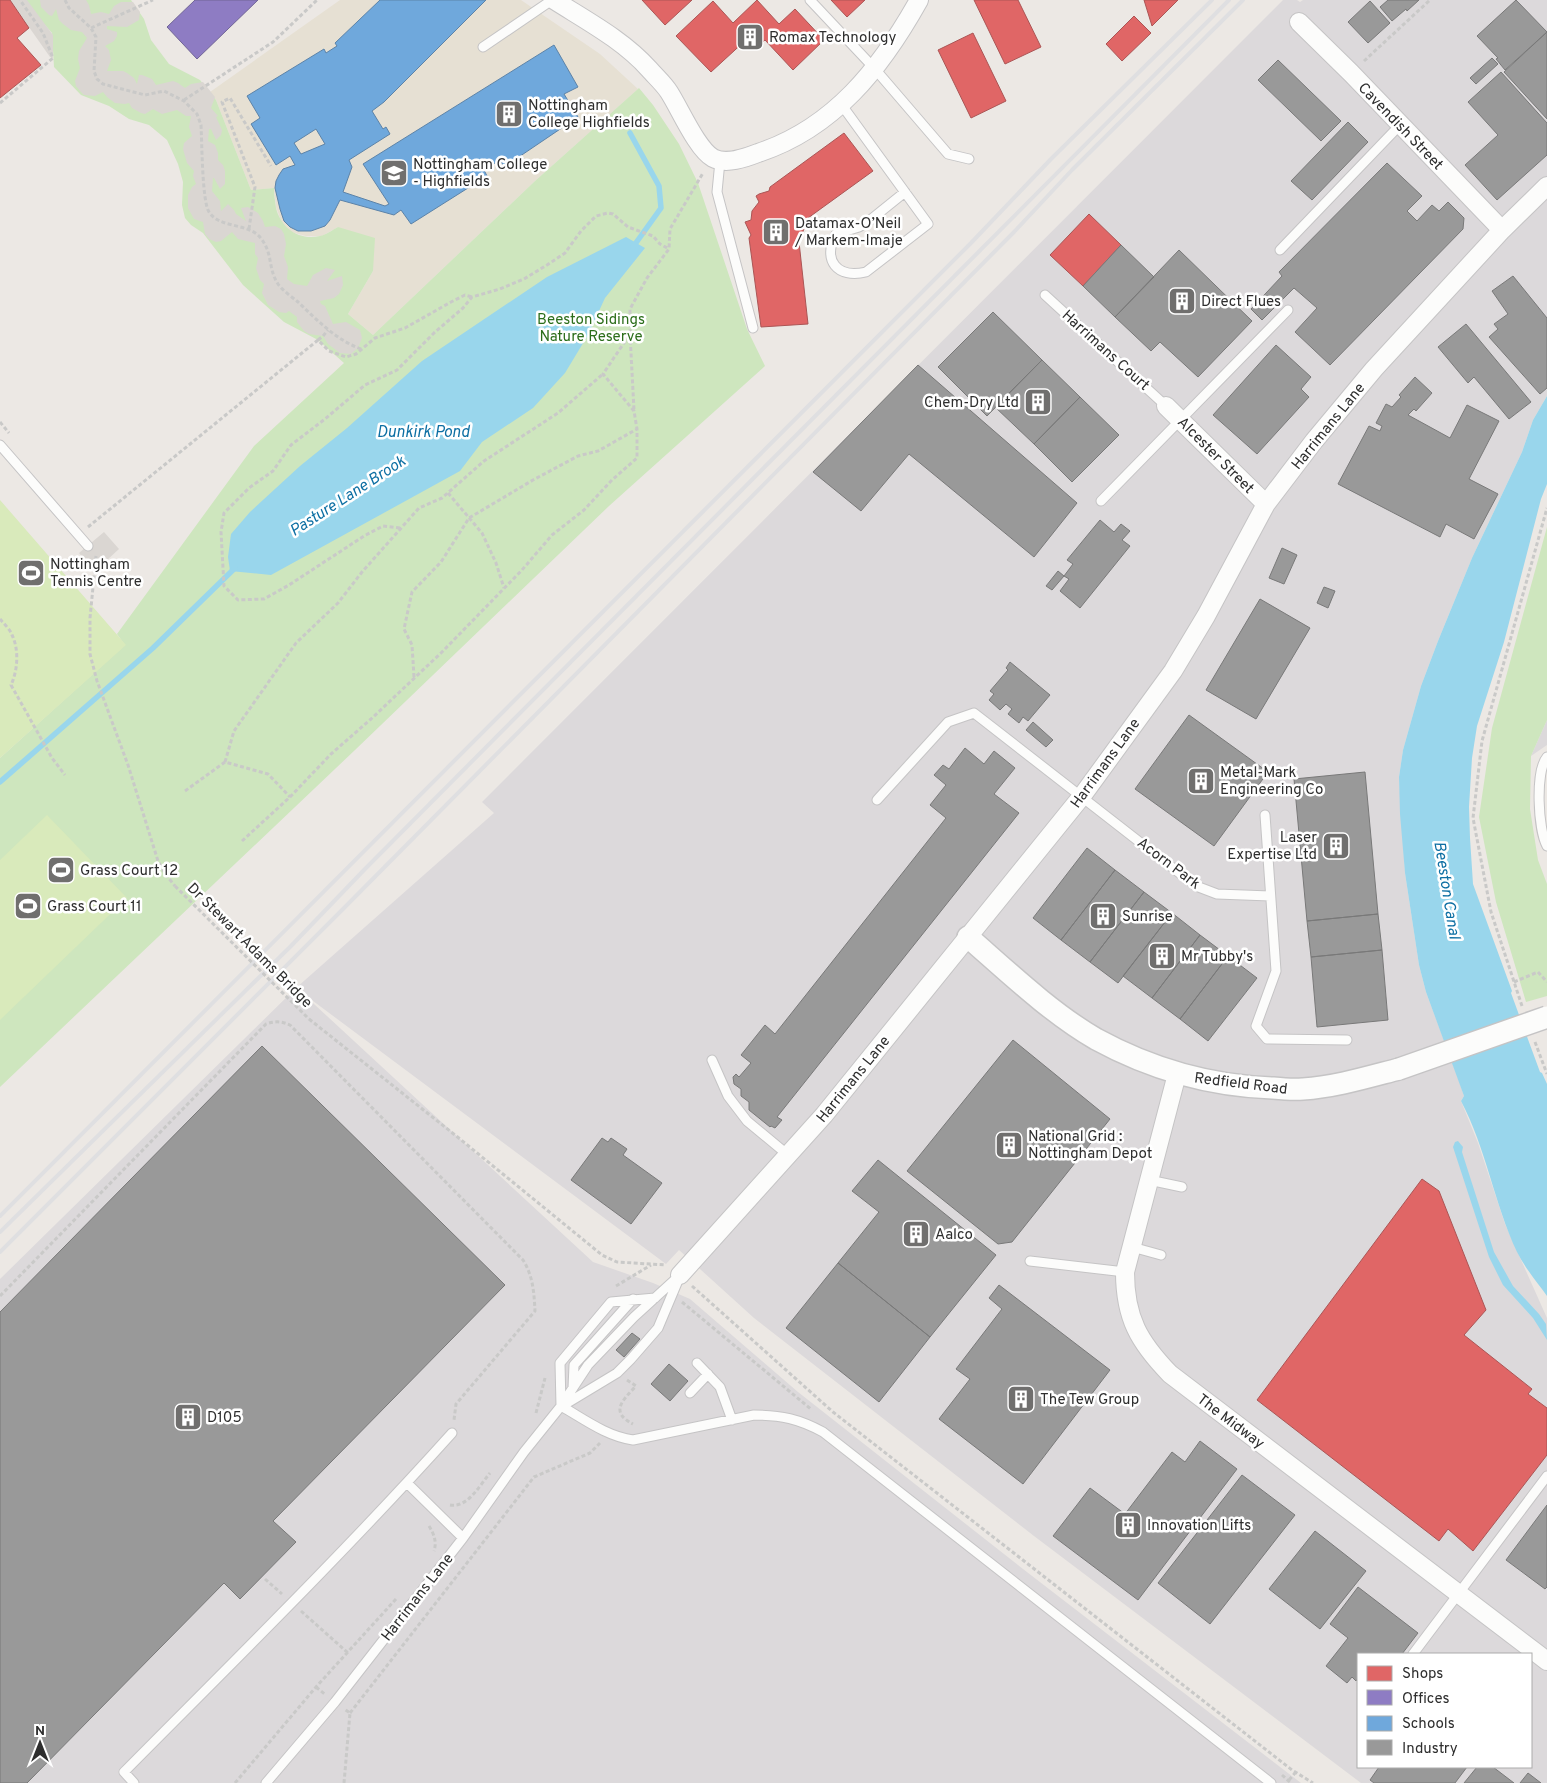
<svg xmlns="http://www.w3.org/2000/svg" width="1547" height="1783" font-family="Overpass,sans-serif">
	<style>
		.industrial { fill: #dcd9db; fill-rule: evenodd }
		.education { fill: #e6e0d3 }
		.green { fill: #cee6be }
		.pitch { fill: #d9eabb }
		.plaza { fill: #dad6d2 }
		.water { fill: #99d6ec }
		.shops { fill: #e06666; stroke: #ab5555 }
		.offices { fill: #8e7cc3; stroke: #716596 }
		.schools { fill: #6fa8dc; stroke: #5c83a8; fill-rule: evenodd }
		.industry { fill: #999; stroke: #797979 }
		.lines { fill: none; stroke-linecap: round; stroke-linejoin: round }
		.stream { stroke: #99d6ec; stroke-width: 5.5 }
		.service-casing { stroke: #c5c4c5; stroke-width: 11 }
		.minor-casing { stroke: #c5c4c5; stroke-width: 20 }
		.tertiary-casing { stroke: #c5c4c5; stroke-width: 24 }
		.path { stroke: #c9c9c8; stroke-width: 3; stroke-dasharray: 4 2.5; stroke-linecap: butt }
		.service { stroke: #fcfcfb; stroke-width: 9 }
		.minor { stroke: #fcfcfb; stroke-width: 18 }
		.tertiary { stroke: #fcfcfb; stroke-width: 21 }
		.rail { stroke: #dfdfe1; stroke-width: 4 }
		.tertiary-bridge-casing { stroke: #c5c4c5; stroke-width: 24; stroke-linecap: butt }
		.path-bridge { stroke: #c9c9c8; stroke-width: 3; stroke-dasharray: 4 2.5; stroke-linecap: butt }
		.tertiary-bridge { stroke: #fcfcfb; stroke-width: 21 }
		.labels { text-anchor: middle; stroke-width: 5; stroke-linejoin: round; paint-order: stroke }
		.poi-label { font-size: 15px; fill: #2e2e2e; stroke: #fff; text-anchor: start }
		.street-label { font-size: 15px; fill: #2e2e2e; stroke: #fff }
		.park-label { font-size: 15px; fill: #2c6e1b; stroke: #fff }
		.water-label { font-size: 16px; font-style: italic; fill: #0d6fa3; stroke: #fff }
	</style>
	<rect width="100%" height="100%" fill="#ece8e4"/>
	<path class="industrial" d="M1283,0H1297L1300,2L1303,0H1547V396L1533,420L1522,452L1472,558L1438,641L1421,686L1403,750L1399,777L1405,873L1419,965L1426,992L1458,1078L1464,1096L1461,1101L1478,1143L1505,1224L1547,1318V1783H1361L1034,1536L754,1318L679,1250L666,1264L301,992L593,1262L653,1283L690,1299L798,1392L1023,1569L1301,1783H0V1279L296,988L494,813L482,802ZM1358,1654H1531V1767H1358Z
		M1547,720V745L1531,756Z"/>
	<path class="education" d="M340,0H521L600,54L638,89L535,181L373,335L348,314L373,271L338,227L322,236H306L291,232L281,221L276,207L274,188L251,190L216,100L210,92Z"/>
	<path class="green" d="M23,0H131L144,19L151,40L169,64L200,80L216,100L251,190L274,188C274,194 275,201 276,208C281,228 299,241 320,236C326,235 332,230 338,227L375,238L373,271L348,314L373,335L535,181L639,88L653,105L679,144L698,183L747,329L765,366L609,506L355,750L0,1087V758L125,645L117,634L254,446L344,363L318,340L284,322L243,285L203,233L191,225L185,218L182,205L183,182L178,164L167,140L149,125L129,119L109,106L81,95L54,67L52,33Z
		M1547,527V720L1531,756L1530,809L1538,860L1547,884V996L1526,1002L1496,902L1479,817L1492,728Z"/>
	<path class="pitch" d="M0,500L126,645L0,758Z
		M47,815L127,898L0,1020V860Z"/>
	<path class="plaza" d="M10,0H27L53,35V58L50,57Z
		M40,0H86L89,5L91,14L101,12L109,14L114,6L121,2H133L140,12L139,20L127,27L107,26V29L117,32V36L114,41L105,46L109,50L111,60L107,71H123L127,73L134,78L137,84L139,75H142L152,79L156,85L173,81L178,83L185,88L191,84L203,82L215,97L211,108L218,116L216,117L222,130L221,135L216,140L211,129H209L208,141L215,145L218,153V160L223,165L225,171V184L220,189L214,178H213L212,191L220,201L221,211L228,204L234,210L236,214L246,221L241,208L248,207L258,213L263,221L265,227L275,226L281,229L284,234L286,244L284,256L288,267L287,279L294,284L307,286L313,275L326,268L335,270L327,281L342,276L343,285L339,294L334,298L320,301L321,304L325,306L333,324L346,322L360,330L362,338L358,348L351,354L340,353L328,344L323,336L309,334L304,331L297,322V317L289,311L286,313L279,312L268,305L262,293L264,284L260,280L256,268L258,258L255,254V243L238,239L232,232L221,241L216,242L209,239L205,234L203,222L194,219L188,208V195L192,187L196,184L193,176L194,171L187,163L183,149L184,143L192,136L189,127L191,116H186L177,110L162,114L153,109L145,114L141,113L132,108L129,103L125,104L115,103L107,97L103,92L95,96L84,95L81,92L76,86L75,81L80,68L78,59L79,51L87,38L82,32L71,30L63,24L59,20L56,9L52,16L49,15L41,7Z
		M104,532L119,549L94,572L79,553Z"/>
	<path class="water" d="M626,237L645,248L605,298L588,335L565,373L533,408L482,442L460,471L271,575L230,571L228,557L231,534L250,512L300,466L347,428L422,361L547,277Z
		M1547,396V484L1541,499L1504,642L1477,726L1472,758L1469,807L1470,838L1473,884L1512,991L1511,993L1540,1072L1542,1073L1547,1084V1296C1537,1282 1525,1268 1517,1252C1494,1203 1486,1148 1461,1101L1464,1096L1426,992L1419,965L1405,873L1400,814L1399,777L1403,750L1421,686L1438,641L1472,558L1522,452L1533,420Z
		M1458,1141L1463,1147L1462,1152L1494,1252L1513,1286L1539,1314L1546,1324L1547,1340L1533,1318L1503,1285L1489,1257L1453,1147L1455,1142Z"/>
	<path class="shops" d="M0,0H10L29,28L17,38L41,65L0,98Z
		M642,0H692L665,25Z
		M757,0L779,24L795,9L824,40L793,70L765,40L756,48L747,39L711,72L676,36L713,1L733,23Z
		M831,0H865L847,17Z
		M974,0H1018L1041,47L1005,64Z
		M1144,0H1178L1152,26Z
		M1134,16L1151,33L1122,61L1106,44Z
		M973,33L1006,101L971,118L938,50Z
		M844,133L873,171L808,218L799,242L808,324L761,327L749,238L751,235L745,222L751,220L752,211L759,202L756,196L759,194L769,191L770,187Z
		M1089,214L1121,245L1083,286L1050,255Z
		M1422,1179L1439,1191L1486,1310L1464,1335L1532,1389L1528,1394L1547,1408V1455L1473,1551L1448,1529L1439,1541L1257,1400Z"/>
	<path class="offices" d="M195,0H258L197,59L167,27Z"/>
	<path class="schools" d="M380,0H486L384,102L372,111L383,129L386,127L390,134L349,160L352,167L343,192L385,206L389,204L363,164L554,45L578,87L564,94L578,117L504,167L500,160L484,170L487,176L411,224L401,210L394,215L340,200L330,220L325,226L311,231H298L290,227L284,221L280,209L275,188L276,181L279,175L283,169L295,165L290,156L276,165L251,124L260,118L247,96L324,49L326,53L337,46L335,43ZM316,129L325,144L301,154L294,143Z"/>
	<path class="industry" d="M1388,0H1419L1407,11L1406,9L1392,21L1380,7Z
		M1516,0L1547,32L1505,70L1496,59L1498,58L1477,36Z
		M1370,1L1390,23L1368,43L1348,22Z
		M1547,32V119L1504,72Z
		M1492,58L1498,64L1476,84L1470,78Z
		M1278,60L1341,121L1321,141L1258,80Z
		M1501,72L1547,123V155L1497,200L1465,165L1498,135L1468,102Z
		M1348,122L1368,142L1312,200L1291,181Z
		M1387,163L1422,196L1407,211L1417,221L1432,205L1439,211L1448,202L1464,218L1463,229L1330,365L1295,332L1317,308L1294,288L1262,320L1251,309L1282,276L1279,272Z
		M1121,245L1154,277L1115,317L1083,286Z
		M1179,250L1252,321L1198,377L1160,342L1151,351L1115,317Z
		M1513,276L1547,318V388L1540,394L1489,337L1498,329L1494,324L1508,314L1492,291Z
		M993,312L1042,360L987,416L938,367Z
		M1466,324L1531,402L1509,419L1474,377L1468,383L1438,347Z
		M1276,345L1311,377L1301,389L1309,397L1257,454L1213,415Z
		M1042,360L1080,397L1034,444L995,407Z
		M918,365L1077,503L1034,557L909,454L861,511L813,472Z
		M1415,377L1432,393L1416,411L1414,409L1408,415L1450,438L1467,405L1499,421L1469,479L1498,494L1474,539L1446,524L1440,537L1338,484L1369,426L1380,431L1382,426L1376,423L1386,404L1392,407L1401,397L1399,395Z
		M1080,397L1119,435L1072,482L1034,444Z
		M1100,520L1114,532L1121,524L1130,531L1122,540L1130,546L1080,608L1060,591L1069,579L1064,576L1073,564L1067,560Z
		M1282,548L1297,555L1284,584L1269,578Z
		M1058,571L1064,576L1052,590L1046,586Z
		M1324,587L1335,591L1328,608L1317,603Z
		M1260,599L1310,628L1256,719L1206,690Z
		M1010,662L1050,695L1028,721L1023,717L1019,723L1008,714L1012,709L1006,704L1000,710L989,700L994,694L990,691L1008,670L1006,668Z
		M1189,715L1268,772L1214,846L1135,789Z
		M1033,722L1053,740L1046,747L1026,730Z
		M965,748L984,764L994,751L1015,768L994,794L1019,813L777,1117L782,1120L775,1128L771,1126L770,1127L749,1110V1102L741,1096V1089L734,1084L733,1077L736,1074L739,1077L751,1063L741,1055L765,1025L775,1034L946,818L930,805L946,785L934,775L943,765L949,769Z
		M1365,772L1378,914L1307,921L1294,779Z
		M1087,848L1115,870L1061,940L1033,918Z
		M1115,870L1144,892L1090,962L1061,940Z
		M1144,892L1172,913L1118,983L1090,962Z
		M1172,913L1200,935L1152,998L1123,976Z
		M1378,914L1382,950L1311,957L1307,921Z
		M1200,935L1228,956L1180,1019L1152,998Z
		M1382,950L1388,1020L1317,1027L1311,957Z
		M1228,956L1257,978L1208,1041L1180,1019Z
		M1013,1040L1110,1119L1012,1242L998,1244L907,1171Z
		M262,1046L505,1285L273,1521L296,1542L240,1599L224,1583L27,1783H0V1312Z
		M602,1138L608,1142L611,1138L627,1149L623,1155L662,1183L631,1224L571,1180Z
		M878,1160L996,1255L930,1337L838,1263L879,1212L852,1191Z
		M838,1263L930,1337L879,1402L786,1328Z
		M999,1285L1110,1370L1023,1484L939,1419L970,1379L956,1369L1002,1309L989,1298Z
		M632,1333L640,1339L624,1357L616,1350Z
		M669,1364L688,1381L670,1401L651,1384Z
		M1200,1441L1237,1469L1138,1600L1053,1536L1090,1488L1125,1514L1172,1452L1185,1462Z
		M1242,1475L1295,1515L1210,1624L1158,1583Z
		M1547,1505V1587L1545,1589L1506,1560Z
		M1315,1531L1366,1571L1320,1629L1269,1589Z
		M1358,1587L1418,1633L1402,1654H1358V1678L1356,1681L1352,1677L1347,1683L1326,1666L1348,1638L1330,1624Z
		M1379,1767H1467L1455,1783H1374L1370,1780Z
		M1477,1767H1493L1514,1783H1464Z
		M1528,1773L1541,1783H1520Z"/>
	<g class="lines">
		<path class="stream" d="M630,133L659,186L661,208L633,247
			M0,782L153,648L235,568"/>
		<g class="service-casing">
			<path id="service" d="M810,0L875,69L948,154L969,159
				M483,47L552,0
				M841,104L928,224L866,272C837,279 822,260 836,234L859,227L869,221L905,192
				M720,161L717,192L753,328
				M1280,250L1400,125
				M1045,295L1166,406
				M0,445L88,546
				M1101,501L1288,310
				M1547,757C1535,771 1538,830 1547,846
				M877,800L948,722L974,713L1196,886L1217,894L1270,896
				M1265,815L1276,971L1256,1026L1267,1039L1347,1040
				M712,1060L728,1096L747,1121L788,1155
				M1149,1180L1182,1187
				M1132,1247L1161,1255
				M1030,1261L1125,1272
				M697,1363L720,1387L732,1420
				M573,1388L574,1365L633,1299
				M690,1393L708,1374
				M564,1405L617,1373L631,1359L658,1328L679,1278
				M561,1406C584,1419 606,1436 633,1440L754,1415C781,1415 799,1419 823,1432L1271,1783
				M561,1406L560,1363L611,1302L655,1298
				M407,1483L463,1538
				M1413,1654L1547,1476
				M134,1783L124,1772C235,1660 347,1550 452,1433
				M266,1783L335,1702L463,1538L524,1452L561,1406L588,1365L634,1317L680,1275"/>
		</g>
		<g class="minor-casing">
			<path id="minor" d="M554,0C587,21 623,40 649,69C656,77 664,84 669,92C680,109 697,149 713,158C726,165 745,158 758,153C834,128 881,68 919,0
				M1299,22L1351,73L1502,230
				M1166,406L1266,504
				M1177,1074L1125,1272C1125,1318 1139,1342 1170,1374L1547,1661
				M680,1275L824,1115L1082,796L1173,671L1206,616L1266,504L1314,441L1374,369L1502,230L1547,186"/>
		</g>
		<g class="tertiary-casing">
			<path id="tertiary" d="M968,937C1007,971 1051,1013 1096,1039C1151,1069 1210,1086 1273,1088C1283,1089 1293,1090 1303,1089C1335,1087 1368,1077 1399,1069"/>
		</g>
		<path class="path" d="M65,0L69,8L91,28L96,37L94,71L97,79L103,84L145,95L164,91L184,101L197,114L201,125C202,142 202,201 209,212C219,228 246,223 259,236C274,253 267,267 278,284C283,291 292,297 298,302C317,320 336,340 361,349
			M91,28L153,0
			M1364,61L1430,0
			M184,100L273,42L317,0
			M0,103L53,58L43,33L20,0
			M249,229L255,187L222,102L230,98L271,166
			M630,334L634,410
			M318,340L323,336L328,330
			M0,422L9,433
			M448,493L482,533L496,563L504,588
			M88,527L318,340L329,351L346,357L356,354L375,338L405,328L451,302L465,295L472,297
			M400,528L383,526L364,536L289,585L264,599L238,600L224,586L221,532L224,513L249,488L273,471L291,445L325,419L365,385L397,370L434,333L463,308L472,297L500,289L524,279L547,265L565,253L581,231L596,216L608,213L613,214L628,227L653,236L660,244L669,249
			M96,556L90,618V654L97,681L128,765L158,861L166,875L175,886
			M0,619C4,624 10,629 12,635C19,649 18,670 11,685L52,758L65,775
			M414,677L412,645L404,629L412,592L441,562L469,518L533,480L578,456L598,451L637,429
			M225,762L234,731L296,643L338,603L362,572L419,508L442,498L484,461L558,413L603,374
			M185,791L225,762L268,774L290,797
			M242,841L290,797L331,754L371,719L442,652L522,570L552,535L584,510L612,480L637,458V429L634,411L603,374L630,334V309L647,278L669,249L670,229L703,173
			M1514,982L1538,972L1547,982
			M1522,1006L1491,912L1473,818L1482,741L1547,508
			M309,1019L460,1139L602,1255L617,1262L666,1265
			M1535,1042L1547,1074
			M616,1286L651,1265
			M692,1286L833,1412L1292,1770L1313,1783
			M0,1296L266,1024C275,1021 281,1021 290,1025L523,1260C533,1276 534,1292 535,1311L456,1404L454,1420
			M682,1302L812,1410
			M627,1380L636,1386C623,1400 609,1412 633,1424
			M536,1413L545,1378
			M450,1505C468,1508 479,1486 490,1473
			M429,1526C434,1534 437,1542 434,1551
			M265,1579L282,1594
			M301,1611L348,1653
			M316,1687L326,1695
			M350,1713L534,1477L590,1453L600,1443
			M1282,1775L1291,1783
			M1289,1780L1296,1772
			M235,1783L316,1687L396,1599
			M344,1783L350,1713L344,1709"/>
		<use href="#service" class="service"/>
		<use href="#minor" class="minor"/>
		<use href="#tertiary" class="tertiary"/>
		<path class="rail" d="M0,1216L971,243L1051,159L1212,0
			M0,1232L290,947L365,869L1229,0
			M0,1252L345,907L1014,232L1072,170L1243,0"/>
		<g class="tertiary-bridge-casing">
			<path id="tertiary-bridge" d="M1399,1069L1547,1017"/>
		</g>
		<path class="path-bridge" d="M175,886L309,1019"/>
		<use href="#tertiary-bridge" class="tertiary-bridge"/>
	</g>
	<defs>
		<g id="building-square" transform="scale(1.4375)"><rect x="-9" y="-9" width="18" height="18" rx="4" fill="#706f6e" stroke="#fff"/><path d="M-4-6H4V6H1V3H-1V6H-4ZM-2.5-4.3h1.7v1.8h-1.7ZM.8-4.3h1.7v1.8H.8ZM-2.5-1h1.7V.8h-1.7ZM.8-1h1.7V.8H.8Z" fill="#fff"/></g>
		<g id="university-square" transform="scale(1.4375)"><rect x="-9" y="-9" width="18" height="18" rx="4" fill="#706f6e" stroke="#fff"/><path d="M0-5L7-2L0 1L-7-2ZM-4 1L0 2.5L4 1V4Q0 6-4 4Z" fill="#fff"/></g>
		<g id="stadium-square" transform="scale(1.4375)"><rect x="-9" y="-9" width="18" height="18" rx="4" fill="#706f6e" stroke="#fff"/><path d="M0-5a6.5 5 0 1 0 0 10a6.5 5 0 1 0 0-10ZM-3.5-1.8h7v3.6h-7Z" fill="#fff"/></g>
	</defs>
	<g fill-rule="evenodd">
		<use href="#building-square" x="750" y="37"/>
		<use href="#building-square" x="509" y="114"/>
		<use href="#university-square" x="394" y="173"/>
		<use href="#building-square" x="776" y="232"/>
		<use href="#building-square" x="1182" y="301"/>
		<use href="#building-square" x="1038" y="402"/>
		<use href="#stadium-square" x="31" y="573"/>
		<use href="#building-square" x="1201" y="781"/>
		<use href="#building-square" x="1336" y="846"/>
		<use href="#stadium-square" x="61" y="870"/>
		<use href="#stadium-square" x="28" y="906"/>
		<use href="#building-square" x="1103" y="916"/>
		<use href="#building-square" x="1162" y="956"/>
		<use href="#building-square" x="1009" y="1145"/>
		<use href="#building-square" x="916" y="1234"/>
		<use href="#building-square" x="1021" y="1399"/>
		<use href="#building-square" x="188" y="1417"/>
		<use href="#building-square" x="1128" y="1525"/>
	</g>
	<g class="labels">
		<g class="poi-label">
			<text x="769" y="42">Romax Technology</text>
			<text x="528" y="110">Nottingham<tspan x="528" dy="17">College Highfields</tspan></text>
			<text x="413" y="169">Nottingham College<tspan x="413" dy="17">- Highfields</tspan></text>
			<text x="795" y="228">Datamax-O’Neil<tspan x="795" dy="17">/ Markem-Imaje</tspan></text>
			<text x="1201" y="306">Direct Flues</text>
			<text x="1019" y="407" text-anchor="end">Chem-Dry Ltd</text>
			<text x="50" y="569">Nottingham<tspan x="50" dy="17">Tennis Centre</tspan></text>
			<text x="1220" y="777">Metal-Mark<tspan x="1220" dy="17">Engineering Co</tspan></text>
			<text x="1317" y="842" text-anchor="end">Laser<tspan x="1317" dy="17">Expertise Ltd</tspan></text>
			<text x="80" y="875">Grass Court 12</text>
			<text x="47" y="911">Grass Court 11</text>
			<text x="1122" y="921">Sunrise</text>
			<text x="1181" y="961">Mr Tubby's</text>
			<text x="1028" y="1141">National Grid :<tspan x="1028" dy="17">Nottingham Depot</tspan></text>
			<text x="935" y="1239">Aalco</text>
			<text x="1040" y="1404">The Tew Group</text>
			<text x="207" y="1422">D105</text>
			<text x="1147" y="1530">Innovation Lifts</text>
		</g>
		<g class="street-label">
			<text transform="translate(1401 126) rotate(46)" y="5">Cavendish Street</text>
			<text transform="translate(1106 350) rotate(42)" y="5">Harrimans Court</text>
			<text transform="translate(1328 426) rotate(-51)" y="5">Harrimans Lane</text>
			<text transform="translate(1216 455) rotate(45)" y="5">Alcester Street</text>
			<text transform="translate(1105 763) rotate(-54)" y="5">Harrimans Lane</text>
			<text transform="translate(1169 863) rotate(37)" y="5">Acorn Park</text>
			<text transform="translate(250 945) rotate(45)" y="5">Dr Stewart Adams Bridge</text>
			<text transform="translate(853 1079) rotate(-51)" y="5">Harrimans Lane</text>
			<text transform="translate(1241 1083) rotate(7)" y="5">Redfield Road</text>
			<text transform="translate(1231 1421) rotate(37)" y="5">The Midway</text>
			<text transform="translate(417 1597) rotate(-52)" y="5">Harrimans Lane</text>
		</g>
		<g class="park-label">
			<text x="591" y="324">Beeston Sidings<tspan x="591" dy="17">Nature Reserve</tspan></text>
		</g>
		<g class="water-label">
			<text x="423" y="437">Dunkirk Pond</text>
			<text transform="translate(347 495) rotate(-33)" y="6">Pasture Lane Brook</text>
			<text transform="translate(1448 890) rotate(81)" y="6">Beeston Canal</text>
		</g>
	</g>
	<rect x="1357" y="1653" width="175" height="115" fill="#ffffff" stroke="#ababab"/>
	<rect x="1367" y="1666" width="25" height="15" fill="#e06666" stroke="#ababab"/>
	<text x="1402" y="1678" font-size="15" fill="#2e2e2e">Shops</text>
	<rect x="1367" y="1690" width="25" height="15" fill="#8e7cc3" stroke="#ababab"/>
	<text x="1402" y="1703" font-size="15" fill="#2e2e2e">Offices</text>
	<rect x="1367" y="1716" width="25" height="15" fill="#6fa8dc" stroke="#ababab"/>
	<text x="1402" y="1728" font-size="15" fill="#2e2e2e">Schools</text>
	<rect x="1367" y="1740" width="25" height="15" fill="#999999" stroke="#ababab"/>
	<text x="1402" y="1753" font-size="15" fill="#2e2e2e">Industry</text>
	<g transform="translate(40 1743)" stroke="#ffffff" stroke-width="4" paint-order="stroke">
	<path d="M0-4L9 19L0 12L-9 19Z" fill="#2e2e2e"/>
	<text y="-8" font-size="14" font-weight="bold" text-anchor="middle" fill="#2e2e2e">N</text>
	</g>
</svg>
